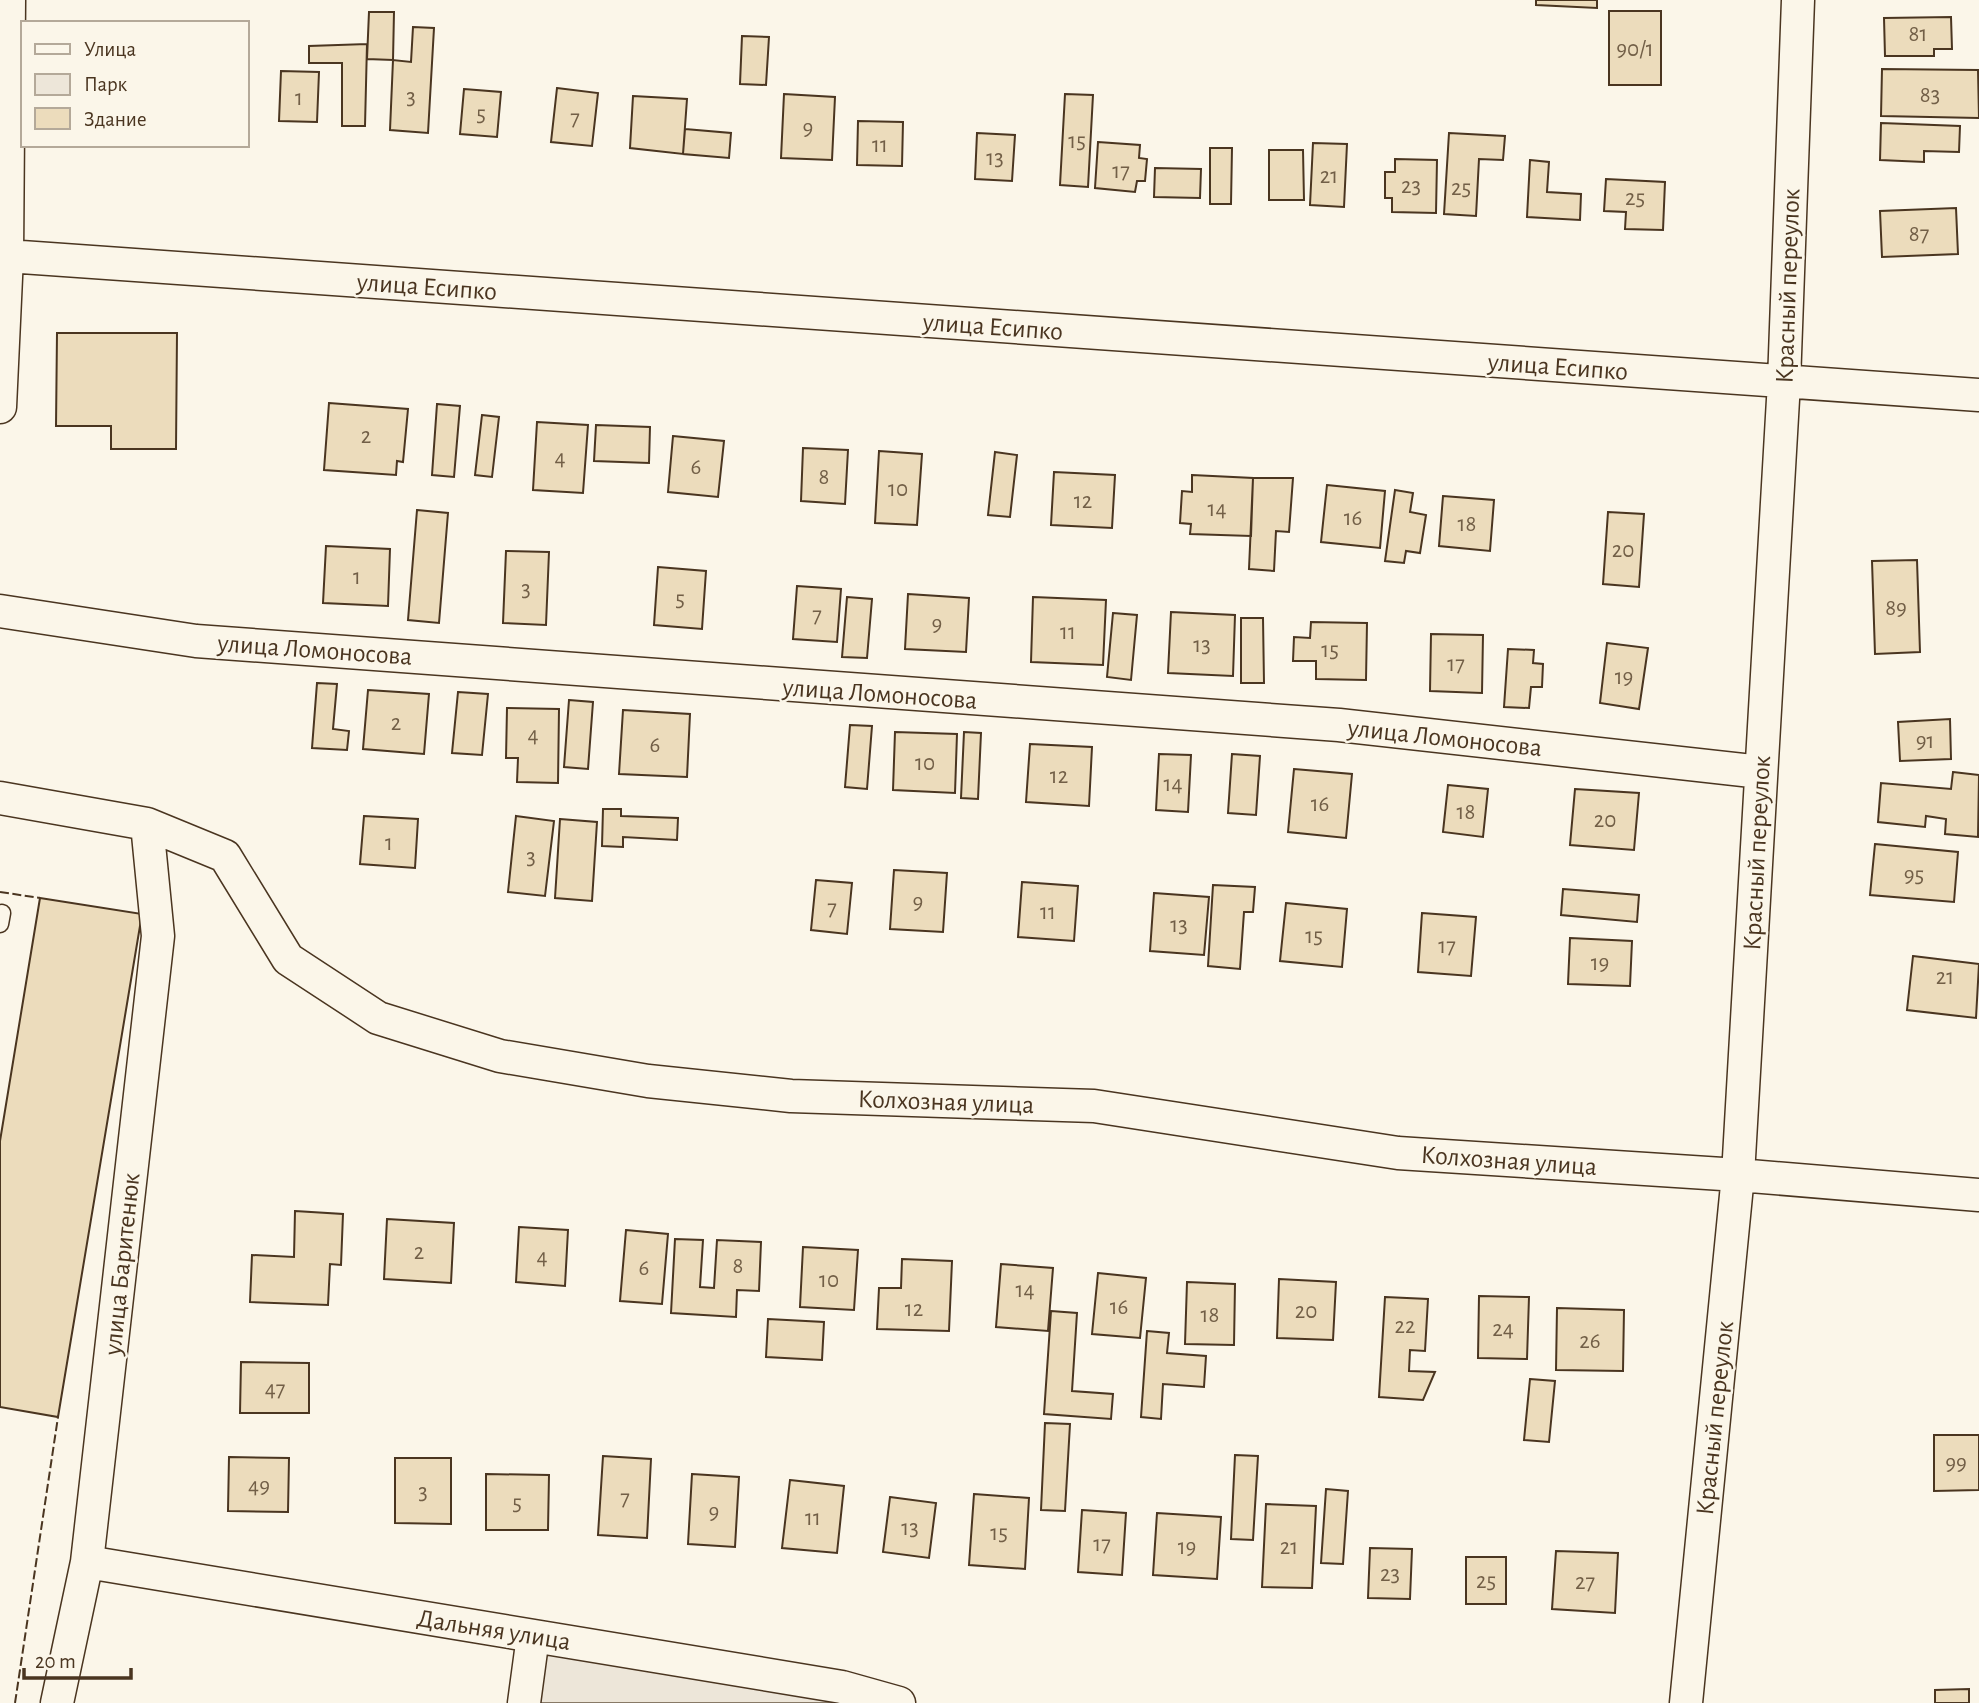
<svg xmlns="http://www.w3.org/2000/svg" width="1979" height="1703" font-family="'Alegreya Sans',sans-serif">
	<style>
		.green { fill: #ede6d9; stroke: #887966; stroke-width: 2 }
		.building { fill: #ecdcbc; stroke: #4a3520; stroke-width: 2 }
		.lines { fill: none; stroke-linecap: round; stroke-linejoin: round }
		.lane-casing { stroke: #4a3520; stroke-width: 19 }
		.street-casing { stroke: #4a3520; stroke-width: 35 }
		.lane { stroke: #fbf6e9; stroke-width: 16 }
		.street { stroke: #fbf6e9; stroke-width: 32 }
		.fence { stroke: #4a3520; stroke-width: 2; stroke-dasharray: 9 3.5; stroke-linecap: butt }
		.labels { text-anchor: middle; stroke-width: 5; stroke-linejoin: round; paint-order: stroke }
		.number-label { font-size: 23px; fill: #725f47 }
		.street-label { font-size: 26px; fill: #4a3520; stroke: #fbf6e9 }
	</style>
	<rect width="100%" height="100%" fill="#fbf6e9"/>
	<path class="green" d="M533,1636L899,1703H524Z"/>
	<path class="building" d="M1536,0H1597V8L1536,5Z
		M1609,11H1661V85H1609Z
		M369,12H394L393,60L367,59Z
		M1951,17L1952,49H1934V56H1885L1884,18Z
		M413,27L434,28L428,133L390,130L393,60L411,62Z
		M742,36L769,37L766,85L740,84Z
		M367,44L365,126H342V63H309V46Z
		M1882,69L1978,70L1979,118L1881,116Z
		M281,71L319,72L317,122L279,121Z
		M557,88L598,93L592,146L551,142Z
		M464,89L501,92L497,137L460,134Z
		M784,94L835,97L832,160L781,158Z
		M1065,94L1093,95L1088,187L1060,185Z
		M633,96L687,99L683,154L630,148Z
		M858,121L903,122L902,166L857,165Z
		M1881,123L1960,126L1959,152L1924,151V162L1880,160Z
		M685,129L731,133L729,158L683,154Z
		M977,133L1015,135L1012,181L975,179Z
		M1449,133L1505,136L1503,160L1479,159L1476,216L1444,214Z
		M1098,142L1140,145L1139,158L1147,159L1145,181H1137L1135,192L1095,188Z
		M1313,143L1347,144L1344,207L1310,205Z
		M1210,148H1232L1231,204H1210Z
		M1269,150H1303L1304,200H1269Z
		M1395,159L1437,160L1436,213L1392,212V198H1385V172H1395Z
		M1530,160L1549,162L1547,192L1581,194L1580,220L1527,217Z
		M1155,168L1201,169L1200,198L1154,197Z
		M1606,179L1665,182L1663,230L1625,229L1626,212L1604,211Z
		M1956,208L1958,254L1882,257L1880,211Z
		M57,333H177L176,449H111V426H56Z
		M329,403L408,409L403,462L397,461L396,475L324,470Z
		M437,404L460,406L454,477L432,475Z
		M482,415L499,417L492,477L475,475Z
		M537,422L588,425L583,493L533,490Z
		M596,425L650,427L649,463L594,461Z
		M673,436L724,441L718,497L668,492Z
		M803,448L848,450L845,504L801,501Z
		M879,451L922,454L917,525L875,523Z
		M995,452L1017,455L1010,517L988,515Z
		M1054,472L1115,475L1112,528L1051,525Z
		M1192,475L1253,478L1251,536L1190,534L1191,524L1180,523L1182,491L1192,492Z
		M1253,478H1293L1289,532L1276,531L1274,571L1249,569Z
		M1327,485L1385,491L1380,548L1321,542Z
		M1395,490L1413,493L1410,512L1426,515L1420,553L1406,551L1404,563L1385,561Z
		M1443,496L1494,500L1490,551L1439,546Z
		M417,510L448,513L439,623L408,620Z
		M1608,512L1644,514L1639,587L1603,584Z
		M326,546L390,549L388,606L323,603Z
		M506,551L549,552L546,625L503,623Z
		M1917,560L1920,652L1875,654L1872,561Z
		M658,567L706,571L702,629L654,625Z
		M797,586L841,589L837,642L793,639Z
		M908,594L969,598L966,652L905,649Z
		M847,597L872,599L867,658L842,657Z
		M1033,597L1106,600L1103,665L1031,662Z
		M1171,612L1235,615L1233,676L1168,673Z
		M1113,613L1137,615L1131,680L1107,677Z
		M1241,618H1263L1264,683H1241Z
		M1311,622L1367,623L1366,680L1316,679V661H1293L1294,637L1310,638Z
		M1431,634L1483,635L1482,693L1430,691Z
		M1607,643L1648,648L1639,709L1600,703Z
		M1508,649L1534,650L1533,663L1543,664L1542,687H1531L1529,708L1504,707Z
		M317,683L337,684L333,729L349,731L347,750L312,748Z
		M368,690L429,694L424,754L363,749Z
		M458,692L488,694L482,755L452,753Z
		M569,700L593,702L588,769L564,767Z
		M507,708L559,709L558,783L517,782L518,758H506Z
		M623,710L690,714L687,777L619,774Z
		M1950,719L1951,759L1900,761L1898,722Z
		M850,725L872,726L867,789L845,787Z
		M895,732L957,734L955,793L893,790Z
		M964,732L981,733L978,799L961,798Z
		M1030,744L1092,747L1089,806L1026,802Z
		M1159,754L1191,755L1188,812L1156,810Z
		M1232,754L1260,756L1256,815L1228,813Z
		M1294,769L1352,774L1346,838L1288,832Z
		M1953,772L1979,775L1978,837L1945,834L1946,819L1926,816L1925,827L1878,822L1881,783L1951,789Z
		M1448,785L1488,789L1483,837L1443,832Z
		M1575,789L1639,793L1634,850L1570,845Z
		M603,809H621V816L678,818L677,840L623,837V847L602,846Z
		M364,816L418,819L415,868L360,864Z
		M516,816L554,821L545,896L508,892Z
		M560,819L597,822L592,901L555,898Z
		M1875,844L1958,852L1954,902L1870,895Z
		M894,870L947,873L943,932L890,929Z
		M816,880L852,883L847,934L811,930Z
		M1022,882L1078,886L1074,941L1018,937Z
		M1213,885L1255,887L1253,912H1244L1240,969L1208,966Z
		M1563,889L1639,895L1637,922L1561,915Z
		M1154,893L1209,897L1204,955L1150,951Z
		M40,898L142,914L58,1417L0,1407V1141Z
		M1286,903L1347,909L1342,967L1280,961Z
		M1422,913L1476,917L1471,976L1418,972Z
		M1570,938L1632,941L1630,986L1568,984Z
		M1913,956L1979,964L1976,1018L1907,1010Z
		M295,1211L343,1214L341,1265L330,1264L328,1305L250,1302L252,1255L294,1257Z
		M387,1219L454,1223L451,1283L384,1279Z
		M519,1227L568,1230L565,1286L516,1282Z
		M626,1230L668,1234L662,1304L620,1301Z
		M675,1239L703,1240L700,1287L714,1288L717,1240L761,1242L759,1291L737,1290L736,1317L671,1313Z
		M803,1247L858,1250L854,1310L800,1307Z
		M902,1259L952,1261L949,1331L877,1329L879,1288H901Z
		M1001,1264L1053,1268L1048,1331L996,1327Z
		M1098,1273L1146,1278L1140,1338L1092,1334Z
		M1279,1279L1336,1282L1333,1340L1277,1338Z
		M1187,1282L1235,1284L1234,1345L1185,1344Z
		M1479,1296L1529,1297L1527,1359L1478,1358Z
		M1385,1297L1428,1299L1425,1351L1410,1350L1409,1371L1435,1372L1423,1400L1379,1397Z
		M1557,1308L1624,1310L1623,1371L1556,1370Z
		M1051,1311L1077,1313L1072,1391L1113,1394L1111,1419L1044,1414Z
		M768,1319L824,1322L822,1360L766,1357Z
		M1147,1331L1169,1333L1167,1353L1206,1356L1204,1387L1163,1384L1161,1419L1141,1417Z
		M241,1362L309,1363V1413H240Z
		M1530,1379L1555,1381L1549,1442L1524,1440Z
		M1045,1423L1070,1424L1065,1511L1041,1510Z
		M1934,1435H1979V1490L1934,1491Z
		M1235,1455L1258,1456L1253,1540L1231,1539Z
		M603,1456L651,1459L647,1538L598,1535Z
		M229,1457L289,1458L288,1512L228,1511Z
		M395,1458H451V1524L395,1523Z
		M486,1474L549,1475L548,1530H486Z
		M692,1474L739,1477L735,1547L688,1544Z
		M790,1480L844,1486L837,1553L782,1548Z
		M1326,1489L1348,1491L1343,1564L1321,1563Z
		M974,1494L1029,1498L1025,1569L969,1565Z
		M890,1497L936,1503L929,1558L883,1552Z
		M1266,1504L1316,1506L1312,1588L1262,1587Z
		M1082,1510L1126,1513L1122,1575L1078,1572Z
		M1157,1513L1221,1517L1217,1579L1153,1575Z
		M1370,1548L1412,1549L1410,1599L1368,1598Z
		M1556,1551L1618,1553L1615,1613L1552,1609Z
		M1466,1557H1506V1604H1466Z
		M1969,1689V1703H1935V1690Z"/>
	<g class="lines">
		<g class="lane-casing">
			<path id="lane" d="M0,924L2,913"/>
		</g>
		<g class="street-casing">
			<path id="street" d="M7,256L1979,395
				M0,407L7,256L9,0
				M0,611L196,641L1339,725L1761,772
				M0,798L147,824L225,856L288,959L378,1018L500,1056L648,1081L791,1096L1094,1106L1398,1153L1738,1175L1979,1195
				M87,1562L842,1687L899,1703
				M57,1703L87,1562L158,936L147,824
				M524,1703L533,1636
				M1686,1703L1738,1175L1784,382L1798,0"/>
		</g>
		<use href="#lane" class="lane"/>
		<use href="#street" class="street"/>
		<path class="fence" d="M0,892L40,898
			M15,1703L58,1417"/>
	</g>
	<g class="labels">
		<g class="number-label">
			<text x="1918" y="41">81</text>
			<text x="1635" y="56">90/1</text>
			<text x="1930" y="102">83</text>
			<text x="411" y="104">3</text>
			<text x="299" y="105">1</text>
			<text x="481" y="121">5</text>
			<text x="575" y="125">7</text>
			<text x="808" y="135">9</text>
			<text x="1077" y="148">15</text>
			<text x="880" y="152">11</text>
			<text x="995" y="165">13</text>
			<text x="1121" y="178">17</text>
			<text x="1329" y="183">21</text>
			<text x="1411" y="193">23</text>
			<text x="1461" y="195">25</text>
			<text x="1635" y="205">25</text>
			<text x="1919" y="241">87</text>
			<text x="366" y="443">2</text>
			<text x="560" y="465">4</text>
			<text x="696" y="474">6</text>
			<text x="824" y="484">8</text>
			<text x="898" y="496">10</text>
			<text x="1083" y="508">12</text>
			<text x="1217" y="516">14</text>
			<text x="1353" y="525">16</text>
			<text x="1467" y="531">18</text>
			<text x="1623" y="557">20</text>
			<text x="357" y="584">1</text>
			<text x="526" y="596">3</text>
			<text x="680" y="606">5</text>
			<text x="1896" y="615">89</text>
			<text x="817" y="622">7</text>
			<text x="937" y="631">9</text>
			<text x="1068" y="639">11</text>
			<text x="1202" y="652">13</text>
			<text x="1330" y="657">15</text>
			<text x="1456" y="671">17</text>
			<text x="1624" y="684">19</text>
			<text x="396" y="730">2</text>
			<text x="533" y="742">4</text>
			<text x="1925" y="748">91</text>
			<text x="655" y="752">6</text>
			<text x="925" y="770">10</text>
			<text x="1059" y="783">12</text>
			<text x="1173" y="791">14</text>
			<text x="1320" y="811">16</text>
			<text x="1466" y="819">18</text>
			<text x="1605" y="827">20</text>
			<text x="389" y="850">1</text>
			<text x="531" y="864">3</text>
			<text x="1914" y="882">95</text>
			<text x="918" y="909">9</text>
			<text x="832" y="915">7</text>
			<text x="1048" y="919">11</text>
			<text x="1179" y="932">13</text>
			<text x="1314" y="943">15</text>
			<text x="1447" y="953">17</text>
			<text x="1600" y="970">19</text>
			<text x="1945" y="984">21</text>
			<text x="419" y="1259">2</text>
			<text x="542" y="1264">4</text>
			<text x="738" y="1273">8</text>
			<text x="644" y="1275">6</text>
			<text x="829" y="1287">10</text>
			<text x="1025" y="1297">14</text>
			<text x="1119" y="1314">16</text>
			<text x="914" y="1316">12</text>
			<text x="1306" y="1318">20</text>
			<text x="1210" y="1322">18</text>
			<text x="1405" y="1333">22</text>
			<text x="1503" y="1336">24</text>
			<text x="1590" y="1348">26</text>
			<text x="275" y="1396">47</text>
			<text x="1956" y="1470">99</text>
			<text x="259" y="1493">49</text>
			<text x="423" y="1499">3</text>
			<text x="625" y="1505">7</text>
			<text x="517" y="1510">5</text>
			<text x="714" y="1519">9</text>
			<text x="813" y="1525">11</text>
			<text x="910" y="1535">13</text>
			<text x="999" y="1540">15</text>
			<text x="1102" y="1551">17</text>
			<text x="1187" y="1554">19</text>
			<text x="1289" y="1554">21</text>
			<text x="1390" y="1581">23</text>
			<text x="1486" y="1588">25</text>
			<text x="1585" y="1589">27</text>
		</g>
		<g class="street-label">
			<text transform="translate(427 286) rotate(4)" y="9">улица Есипко</text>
			<text transform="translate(1787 286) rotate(-88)" y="9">Красный переулок</text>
			<text transform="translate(993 326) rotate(4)" y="9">улица Есипко</text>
			<text transform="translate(1558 366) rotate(4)" y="9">улица Есипко</text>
			<text transform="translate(315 649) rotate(4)" y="9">улица Ломоносова</text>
			<text transform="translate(880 693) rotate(4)" y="9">улица Ломоносова</text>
			<text transform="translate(1445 737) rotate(6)" y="9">улица Ломоносова</text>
			<text transform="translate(1756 853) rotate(-87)" y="9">Красный переулок</text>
			<text transform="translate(946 1101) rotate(2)" y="9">Колхозная улица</text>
			<text transform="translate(1509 1160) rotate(4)" y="9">Колхозная улица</text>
			<text transform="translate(121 1264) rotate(-84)" y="9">улица Баритенюк</text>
			<text transform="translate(1714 1418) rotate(-84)" y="9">Красный переулок</text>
			<text transform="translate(494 1629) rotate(9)" y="9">Дальняя улица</text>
		</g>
	</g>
	<rect x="21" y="21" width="228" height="126" fill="#fbf6e9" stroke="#b4a999" stroke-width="2"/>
	<rect x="35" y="44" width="35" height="10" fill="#fbf6e9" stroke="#b4a999" stroke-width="2"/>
	<text x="84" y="56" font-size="21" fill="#4a3520">Улица</text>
	<rect x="35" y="74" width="35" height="21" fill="#ede6d9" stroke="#b4a999" stroke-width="2"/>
	<text x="84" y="91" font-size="21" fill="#4a3520">Парк</text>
	<rect x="35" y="108" width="35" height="21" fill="#ecdcbc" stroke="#b4a999" stroke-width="2"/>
	<text x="84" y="126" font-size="21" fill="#4a3520">Здание</text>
	<path d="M24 1668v10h107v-10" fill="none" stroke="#4a3520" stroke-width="3.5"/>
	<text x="35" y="1668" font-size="21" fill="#4a3520" stroke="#fbf6e9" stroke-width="5" paint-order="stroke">20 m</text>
</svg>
